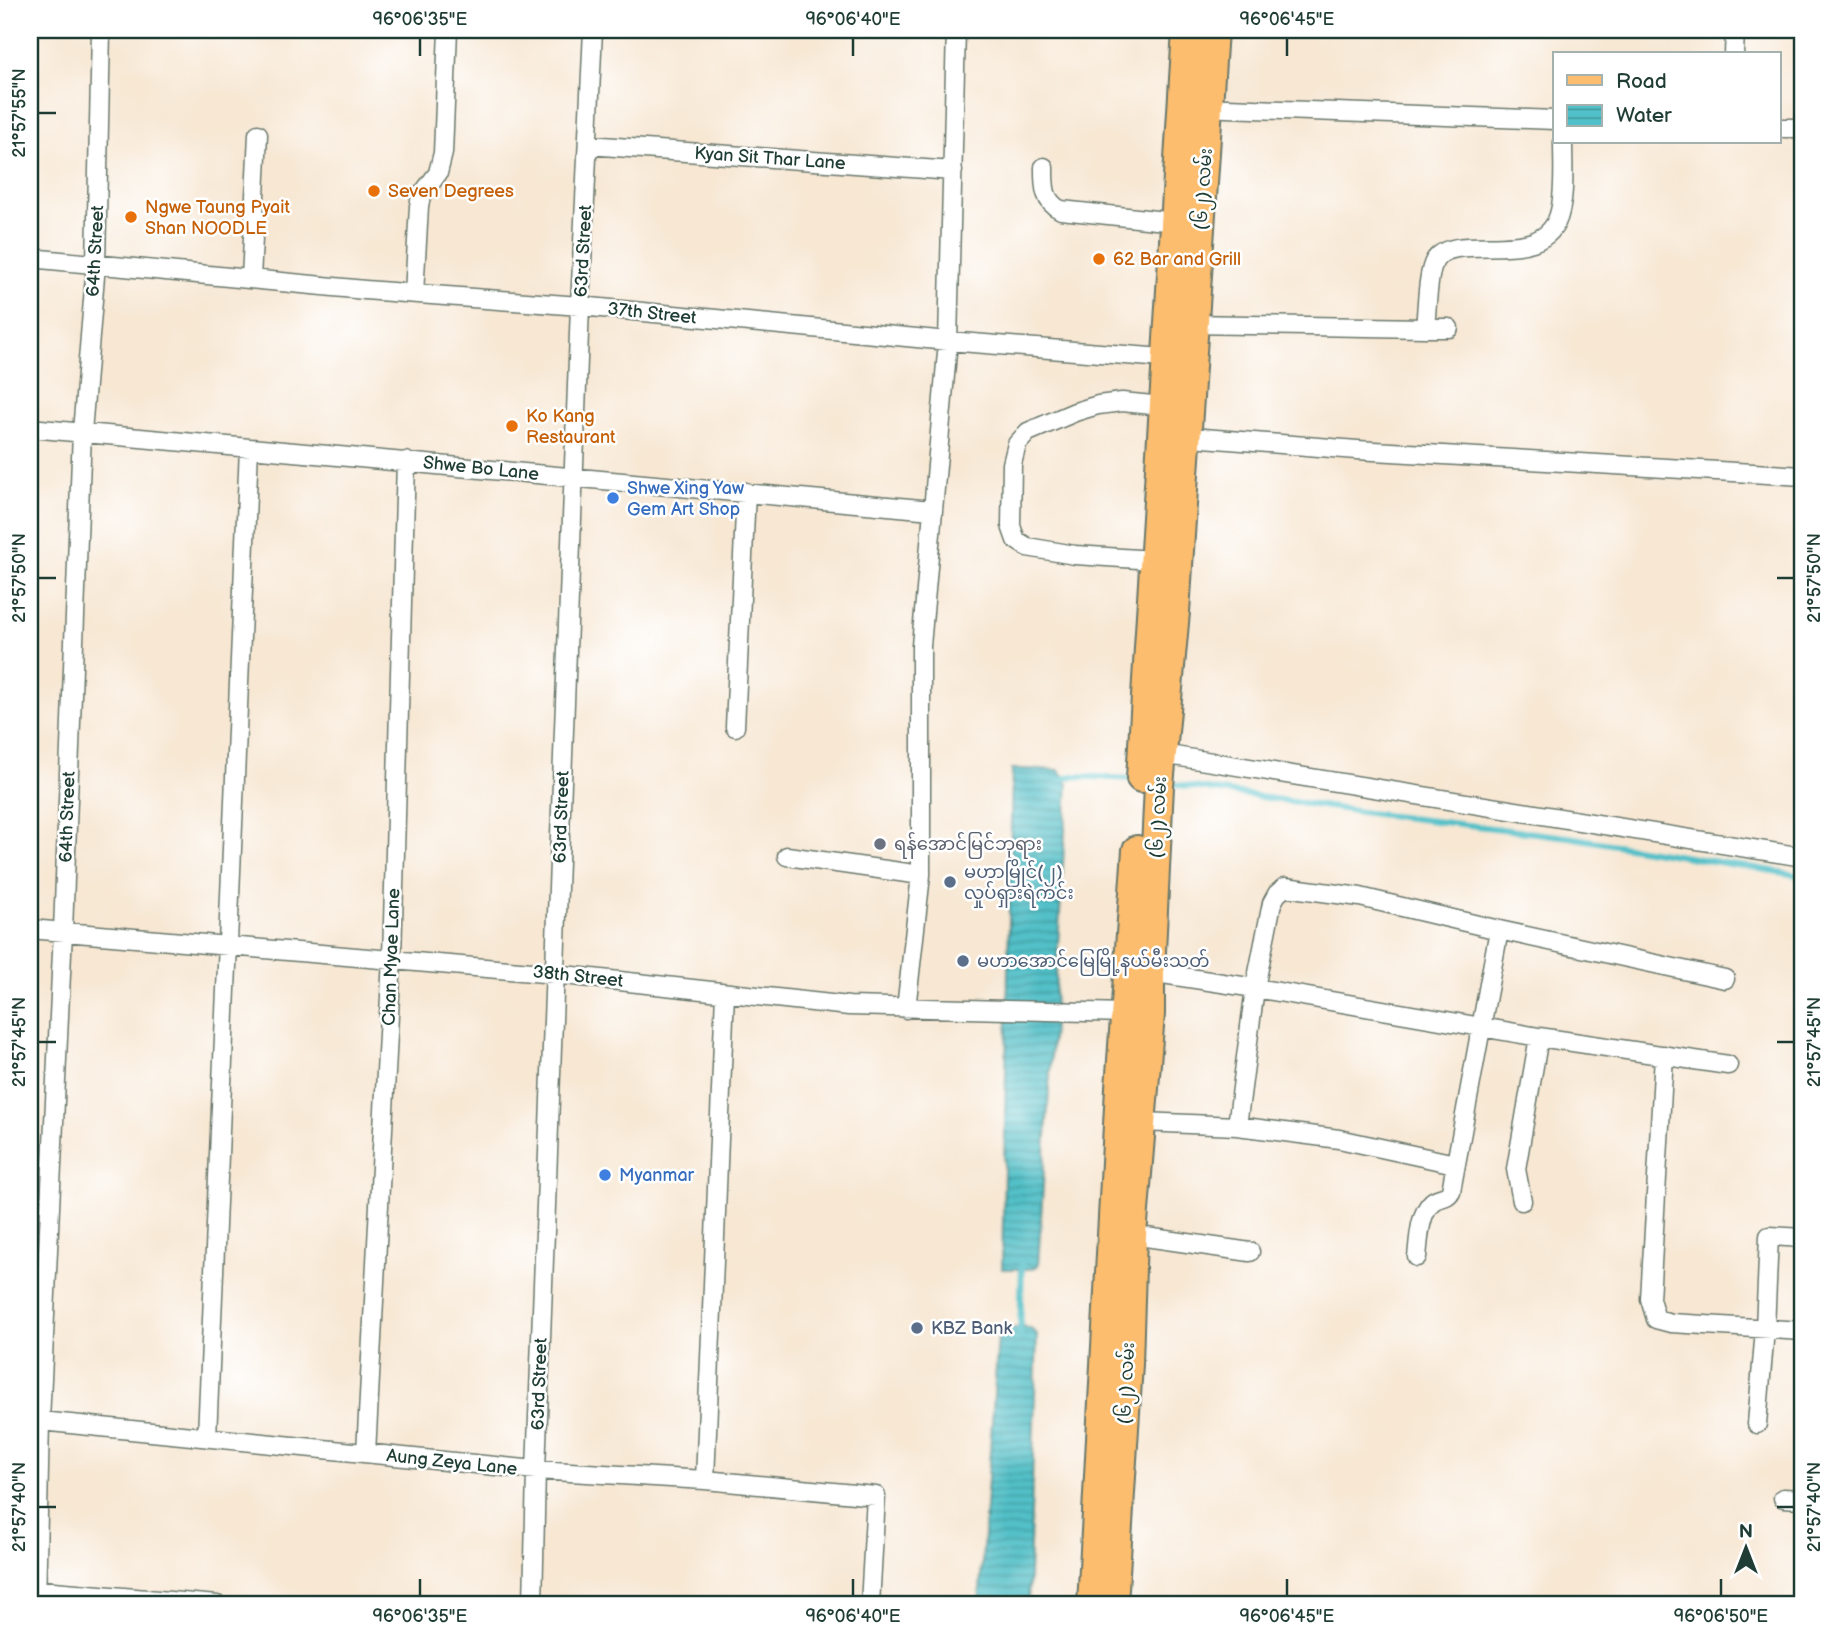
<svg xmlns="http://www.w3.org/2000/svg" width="1833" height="1635" font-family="'Balsamiq Sans','Noto Sans Myanmar',sans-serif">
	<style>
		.water { fill: url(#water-rules); stroke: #387e7e; stroke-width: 2 }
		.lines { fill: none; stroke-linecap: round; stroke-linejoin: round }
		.stream { stroke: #52c0c8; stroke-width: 6 }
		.minor-casing { stroke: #6b786c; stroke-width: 21 }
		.primary-casing { stroke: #6b786c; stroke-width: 32 }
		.minor { stroke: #fff; stroke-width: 18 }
		.primary { stroke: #fcbd6e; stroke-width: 28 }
		.ticks { fill: none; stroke: #1f3d34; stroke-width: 2.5 }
		.food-dot { fill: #e8710a; stroke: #fff; stroke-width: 2.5 }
		.shop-dot { fill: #3f7fe0; stroke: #fff; stroke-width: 2.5 }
		.worship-dot { fill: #6b7280; stroke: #fff; stroke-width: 2.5 }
		.service-dot { fill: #5c6f8a; stroke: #fff; stroke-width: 2.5 }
		.labels { text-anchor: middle; stroke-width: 5; stroke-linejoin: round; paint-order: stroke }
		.street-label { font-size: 18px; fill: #1f3d34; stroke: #fff }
		.food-label { font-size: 18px; fill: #c56008; stroke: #fff; text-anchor: start }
		.shop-label { font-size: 18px; fill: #366cbe; stroke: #fff; text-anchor: start }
		.worship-label { font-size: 18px; fill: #5b616d; stroke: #fff; text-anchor: start }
		.service-label { font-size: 18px; fill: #4e5e75; stroke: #fff; text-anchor: start }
		.neatline { fill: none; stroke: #1f3d34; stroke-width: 2.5 }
		.ticks-label { font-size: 18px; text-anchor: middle; fill: #1f3d34 }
	</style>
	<defs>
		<pattern id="water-rules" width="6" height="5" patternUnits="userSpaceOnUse" patternTransform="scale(1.75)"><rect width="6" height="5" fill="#52c0c8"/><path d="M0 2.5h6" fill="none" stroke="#439da3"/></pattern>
	</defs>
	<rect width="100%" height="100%" fill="#fff"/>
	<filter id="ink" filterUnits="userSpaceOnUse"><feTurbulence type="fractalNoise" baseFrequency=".0143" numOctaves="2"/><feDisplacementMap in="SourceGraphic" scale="14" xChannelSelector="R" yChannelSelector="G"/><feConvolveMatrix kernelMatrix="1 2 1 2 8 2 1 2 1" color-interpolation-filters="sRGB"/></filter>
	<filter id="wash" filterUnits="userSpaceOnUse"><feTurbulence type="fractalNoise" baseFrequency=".00686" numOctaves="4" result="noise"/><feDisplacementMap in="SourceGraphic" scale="28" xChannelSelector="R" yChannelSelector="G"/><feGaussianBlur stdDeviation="1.57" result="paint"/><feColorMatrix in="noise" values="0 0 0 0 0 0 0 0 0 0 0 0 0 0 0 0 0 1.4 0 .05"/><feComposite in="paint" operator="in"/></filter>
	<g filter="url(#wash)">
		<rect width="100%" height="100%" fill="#f7e7d3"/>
		<path class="water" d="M1012,769L1059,770L1068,784L1038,1266L1031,1269H1002Z
			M1005,1328H1029L1037,1334L1028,1605H979L998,1338Z"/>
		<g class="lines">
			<path class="stream" d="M1059,780L1073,776L1135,779
				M1166,783L1368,813L1568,837L1803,876
				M1020,1335L1022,1262"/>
		</g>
	</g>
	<g filter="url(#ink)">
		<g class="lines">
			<g class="minor-casing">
				<path id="minor" d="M1734,54L1735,30
					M1200,107L1555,120
					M1779,128H1803
					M588,145L953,171
					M1044,167C1044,184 1043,202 1061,210L1175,222
					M30,258L365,290L580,306L948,341L1176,359
					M251,279L258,134
					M414,294L419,206L421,196L438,173L443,153L448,30
					M1186,324L1425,328C1427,311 1427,273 1435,260C1456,228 1547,272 1560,211C1565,190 1563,164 1563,142
					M1425,328H1449
					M30,428L932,510
					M1178,436L1357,450L1803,476
					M1154,560L1075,555L1027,547L1016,540L1011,526L1012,464L1017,444L1028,432L1075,412L1098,405L1122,402L1173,407
					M735,727L746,492
					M1162,754L1803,857
					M787,856L921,875
					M30,929L555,974L849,1006L1126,1013
					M1143,971L1255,988L1539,1037L1728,1065
					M906,1009L921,875V646L948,341L956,30
					M1664,1055L1650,1299L1656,1319L1671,1323L1803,1331
					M1142,1122L1237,1126L1339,1139L1455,1164
					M1237,1126L1255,988L1272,903L1277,894L1285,887L1360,897L1499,930L1725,979
					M1522,1201L1516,1169L1539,1037
					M1132,1235L1250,1252
					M1417,1257C1419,1241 1419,1214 1432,1202C1439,1196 1447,1199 1451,1191L1499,930
					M30,1420L536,1470L705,1480L876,1496L870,1605
					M1757,1424L1765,1329L1769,1236L1803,1238
					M207,1437L249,448
					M366,1453L392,958L406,461
					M705,1480L725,993
					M1783,1498L1803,1499
					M30,1589L217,1605
					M36,1605L40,1421L63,931L82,432L96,264L101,30
					M533,1605L536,1470L580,306L593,30"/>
			</g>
			<g class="primary-casing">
				<path id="primary" d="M1141,778L1187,30
					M1092,1605L1120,1088L1137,850
					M1113,1605L1128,1364L1132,1235L1150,1014V972L1159,786L1175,612L1213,30"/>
			</g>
			<use href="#minor" class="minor"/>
			<use href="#primary" class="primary"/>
		</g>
	</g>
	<path class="ticks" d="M420,38V56M853,38V56M1287,38V56M38,113H56M38,578H56M1777,578H1794M38,1042H56M1777,1042H1794M38,1507H56M1777,1507H1794M420,1579V1596M853,1579V1596M1287,1579V1596M1721,1579V1596"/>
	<g class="food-dot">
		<circle cx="374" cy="191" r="7"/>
		<circle cx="131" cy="217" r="7"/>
		<circle cx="1099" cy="259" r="7"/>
		<circle cx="512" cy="426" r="7"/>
	</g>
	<g class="shop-dot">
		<circle cx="613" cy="498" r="7"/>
		<circle cx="605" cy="1175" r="7"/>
	</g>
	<circle class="worship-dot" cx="880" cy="844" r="7"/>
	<g class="service-dot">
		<circle cx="950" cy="882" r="7"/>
		<circle cx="963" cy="961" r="7"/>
		<circle cx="917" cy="1328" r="7"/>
	</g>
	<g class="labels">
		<g class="street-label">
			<text transform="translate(770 158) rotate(4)" y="6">Kyan Sit Thar Lane</text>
			<text transform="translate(1203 189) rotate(-86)" y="6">(၆၂) လမ်း</text>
			<text transform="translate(95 251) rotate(-87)" y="6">64th Street</text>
			<text transform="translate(583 251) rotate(-87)" y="6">63rd Street</text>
			<text transform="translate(652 313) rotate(6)" y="6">37th Street</text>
			<text transform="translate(481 468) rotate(6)" y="6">Shwe Bo Lane</text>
			<text transform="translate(67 817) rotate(-88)" y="6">64th Street</text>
			<text transform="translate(561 817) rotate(-88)" y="6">63rd Street</text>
			<text transform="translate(1158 817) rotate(-87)" y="6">(၆၂) လမ်း</text>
			<text transform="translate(391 957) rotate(-88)" y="6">Chan Myae Lane</text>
			<text transform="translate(578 976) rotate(6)" y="6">38th Street</text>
			<text transform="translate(1126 1383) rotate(-87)" y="6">(၆၂) လမ်း</text>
			<text transform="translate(539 1384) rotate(-88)" y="6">63rd Street</text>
			<text transform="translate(452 1462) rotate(6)" y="6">Aung Zeya Lane</text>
		</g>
		<g class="food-label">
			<text x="388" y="197">Seven Degrees</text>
			<text x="145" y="213">Ngwe Taung Pyait<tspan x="145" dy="21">Shan NOODLE</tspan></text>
			<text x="1113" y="265">62 Bar and Grill</text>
			<text x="526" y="422">Ko Kang<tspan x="526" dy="21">Restaurant</tspan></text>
		</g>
		<g class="shop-label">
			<text x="627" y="494">Shwe Xing Yaw<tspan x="627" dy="21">Gem Art Shop</tspan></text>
			<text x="619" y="1181">Myanmar</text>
		</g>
		<g class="worship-label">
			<text x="894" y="850">ရန်အောင်မြင်ဘုရား</text>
		</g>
		<g class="service-label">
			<text x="964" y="878">မဟာမြိုင်(၂)<tspan x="964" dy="21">လှုပ်ရှားရဲကင်း</tspan></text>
			<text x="977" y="967">မဟာအောင်မြေမြို့နယ်မီးသတ်</text>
			<text x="931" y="1334">KBZ Bank</text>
		</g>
	</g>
	<rect width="1833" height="1635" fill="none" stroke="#fff" stroke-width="77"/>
	<rect x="1553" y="52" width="228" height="91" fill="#ffffff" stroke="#a5b1ae" stroke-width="2"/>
	<rect x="1567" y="75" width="35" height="10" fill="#fcbd6e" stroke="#a5b1ae" stroke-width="2"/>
	<text x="1616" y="88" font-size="21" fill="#1f3d34">Road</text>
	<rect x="1567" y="105" width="35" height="21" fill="url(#water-rules)" stroke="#a5b1ae" stroke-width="2"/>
	<text x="1616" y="122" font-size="21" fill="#1f3d34">Water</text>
	<g transform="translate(1746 1548)" stroke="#ffffff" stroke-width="5" paint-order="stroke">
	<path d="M0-5L12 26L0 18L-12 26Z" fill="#1f3d34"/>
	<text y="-10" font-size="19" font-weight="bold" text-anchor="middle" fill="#1f3d34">N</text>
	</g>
	<rect x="38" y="38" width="1756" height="1558" class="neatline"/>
	<g class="ticks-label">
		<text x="420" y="25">96°06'35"E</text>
		<text x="853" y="25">96°06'40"E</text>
		<text x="1287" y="25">96°06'45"E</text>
		<text transform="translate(19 113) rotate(-90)" y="6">21°57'55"N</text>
		<text transform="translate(19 578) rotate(-90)" y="6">21°57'50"N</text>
		<text transform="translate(1814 578) rotate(-90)" y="6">21°57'50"N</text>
		<text transform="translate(19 1042) rotate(-90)" y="6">21°57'45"N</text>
		<text transform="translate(1814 1042) rotate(-90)" y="6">21°57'45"N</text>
		<text transform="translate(19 1507) rotate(-90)" y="6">21°57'40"N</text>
		<text transform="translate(1814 1507) rotate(-90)" y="6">21°57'40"N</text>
		<text x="420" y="1622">96°06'35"E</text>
		<text x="853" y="1622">96°06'40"E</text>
		<text x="1287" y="1622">96°06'45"E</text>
		<text x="1721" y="1622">96°06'50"E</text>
	</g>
</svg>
